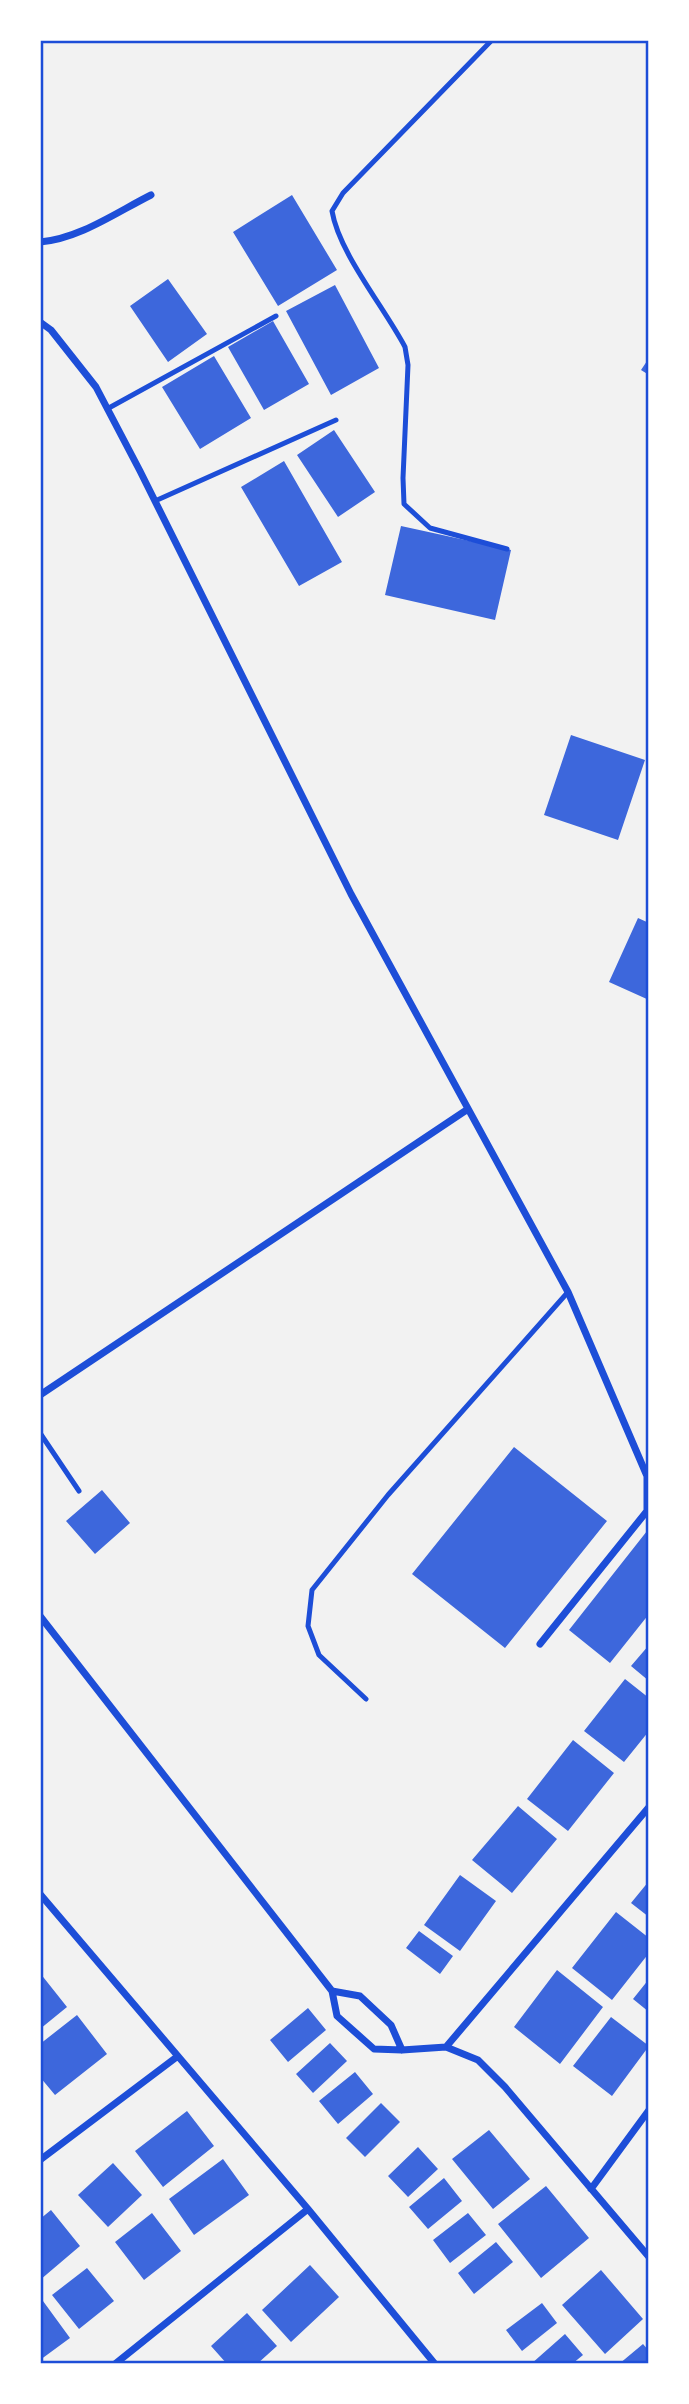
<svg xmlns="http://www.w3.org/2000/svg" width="689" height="2404" font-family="'Roboto Condensed',sans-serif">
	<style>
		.building { fill: #3d67dc }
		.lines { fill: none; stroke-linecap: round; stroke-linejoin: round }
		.service { stroke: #1d4ed8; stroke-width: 5 }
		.minor { stroke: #1d4ed8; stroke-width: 7 }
		.neatline { fill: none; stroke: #1d4ed8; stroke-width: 2.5 }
	</style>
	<rect width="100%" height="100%" fill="#f2f2f2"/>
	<path class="building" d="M292,195L337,270L278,306L233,232Z
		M168,279L207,334L168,362L130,306Z
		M335,285L379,368L331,395L286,311Z
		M273,321L309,384L264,410L228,347Z
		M214,356L251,418L200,449L162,387Z
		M649,358V375L641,370Z
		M334,430L375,492L338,517L297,455Z
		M284,461L342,562L299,586L241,487Z
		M401,526L511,550L495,620L385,595Z
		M571,735L645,760L618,840L544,815Z
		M638,918L649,923V1000L609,982Z
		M514,1447L607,1521L505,1648L412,1574Z
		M102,1490L130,1523L95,1554L66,1521Z
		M647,1531L649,1533V1614L610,1663L569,1630Z
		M649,1645V1681L631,1666Z
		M625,1679L649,1698V1731L624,1762L584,1731Z
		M573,1740L614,1773L568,1831L527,1799Z
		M518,1806L557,1839L512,1893L472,1860Z
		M460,1875L496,1901L460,1951L424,1925Z
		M649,1881V1917L631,1903Z
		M616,1912L649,1938V1953L612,2000L572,1968Z
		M419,1931L453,1956L440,1974L406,1948Z
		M557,1970L603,2007L560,2064L514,2027Z
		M40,1973L67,2007L40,2029Z
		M649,1979V2012L633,1999Z
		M308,2008L326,2030L288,2062L270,2040Z
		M77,2015L107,2054L55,2095L40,2077V2044Z
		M611,2017L649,2046L612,2096L573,2066Z
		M330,2043L347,2061L313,2093L296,2074Z
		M355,2072L373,2094L338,2124L319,2101Z
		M381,2103L400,2122L365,2157L346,2138Z
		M187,2111L214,2146L163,2187L135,2151Z
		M489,2130L530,2179L493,2209L452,2159Z
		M418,2147L438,2169L408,2197L388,2176Z
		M223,2159L249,2195L194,2235L169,2199Z
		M113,2163L142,2195L108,2227L78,2195Z
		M444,2178L462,2201L428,2229L409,2207Z
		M546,2186L589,2238L541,2278L498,2224Z
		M51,2210L80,2246L40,2280V2219Z
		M152,2213L181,2251L144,2280L115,2242Z
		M468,2213L486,2235L450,2263L433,2240Z
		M496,2242L513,2262L474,2294L458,2273Z
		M310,2265L339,2297L291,2342L262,2310Z
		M87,2268L114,2301L79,2329L52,2295Z
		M601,2270L643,2319L605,2354L562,2305Z
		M43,2301L70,2338L40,2360V2303Z
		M542,2303L557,2323L522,2351L506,2330Z
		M247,2313L277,2346L257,2364H227L211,2346Z
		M565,2334L583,2355L572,2364H531Z
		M643,2344L649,2351V2364H619Z"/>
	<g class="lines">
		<path class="service" d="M492,40L343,193L332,211C339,253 384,307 405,347L408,365L403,478L404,504L430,528L507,549
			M107,409L276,316
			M155,501L336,420
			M40,1433L79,1491
			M366,1699L319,1655L308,1626L312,1590L388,1495L568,1292"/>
		<path class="minor" d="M40,242C79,239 117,212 151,195
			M40,322L51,330L96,387L140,471L351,894L568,1292L647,1476V1511L540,1644
			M40,1395L468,1109
			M40,1616L332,1991L337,2016L374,2049L402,2050L446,2047L478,2060L505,2087L649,2257
			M40,1894L308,2209L435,2364
			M332,1991L360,1996L391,2025L402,2050
			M446,2047L649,1807
			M40,2160L178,2056
			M591,2189L649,2110
			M115,2364L308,2209"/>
	</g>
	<rect width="689" height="2404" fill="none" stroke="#ffffff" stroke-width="84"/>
	<rect x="42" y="42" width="605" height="2320" class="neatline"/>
</svg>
